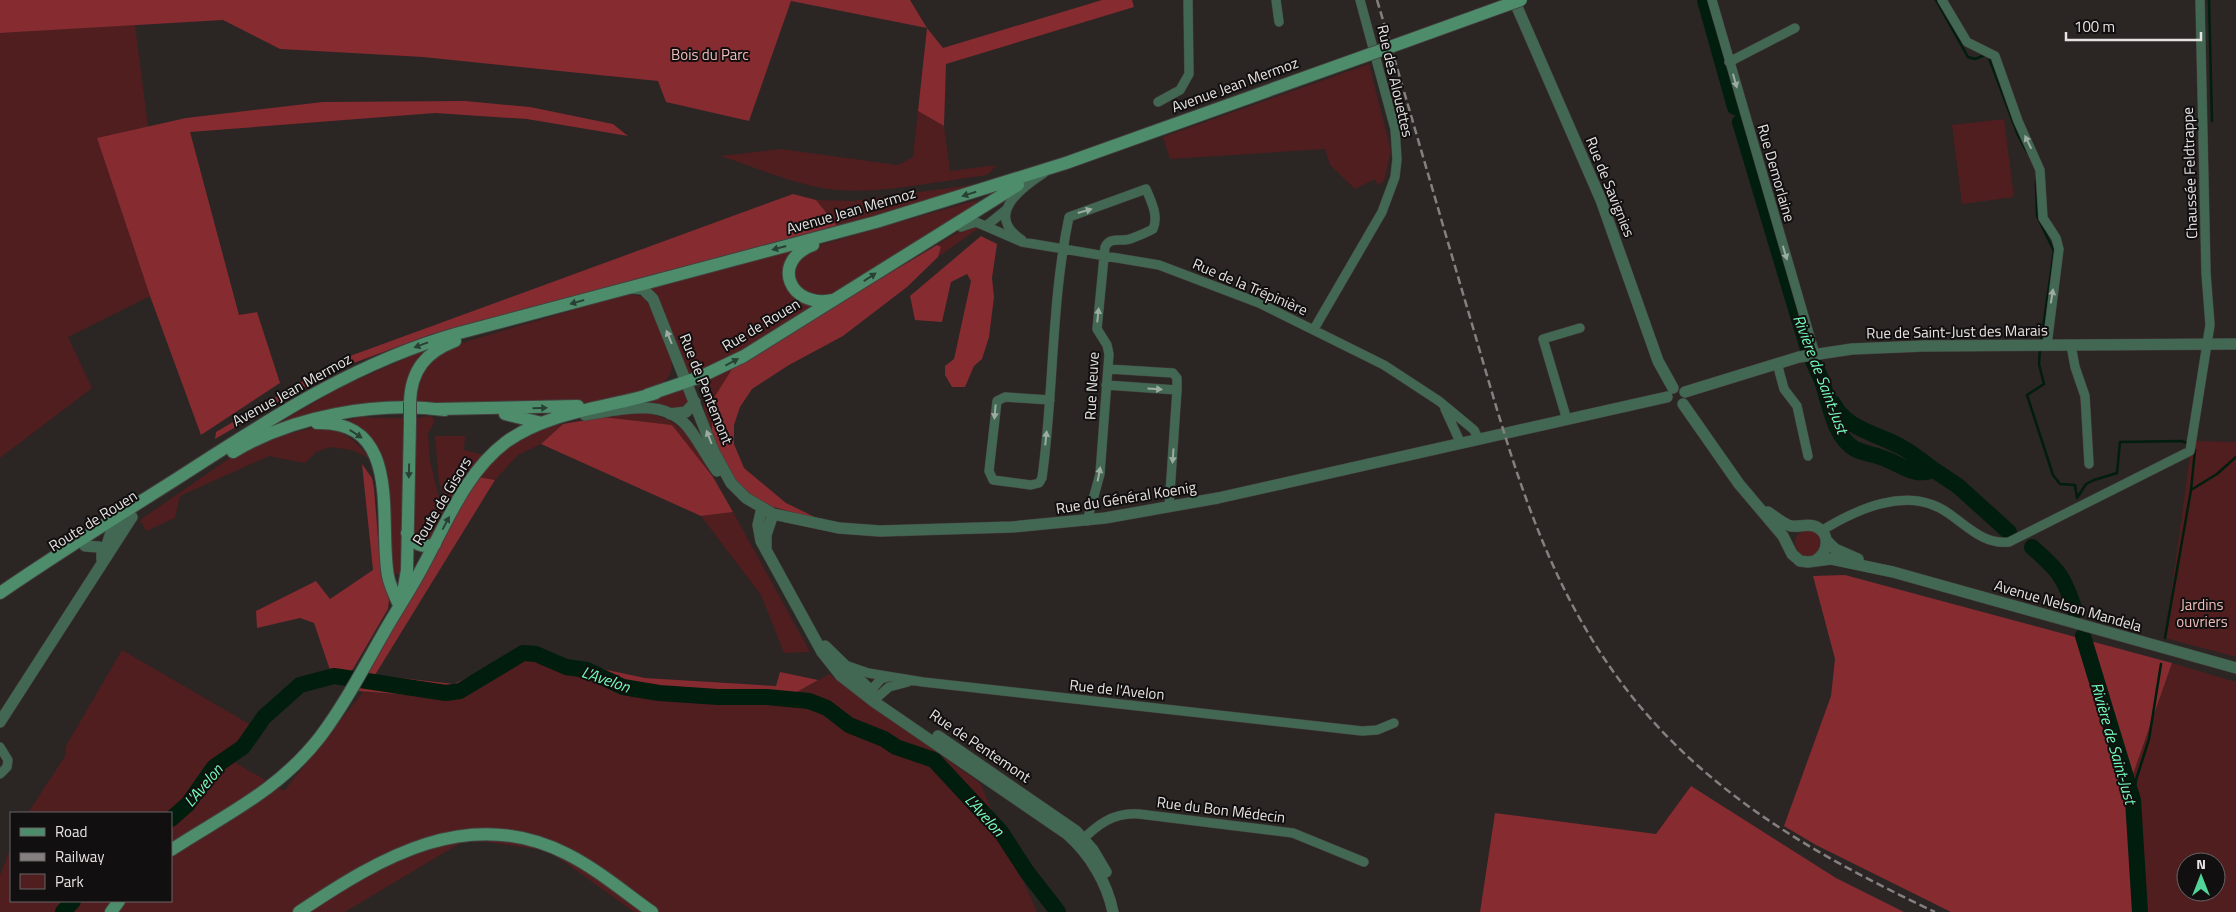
<svg xmlns="http://www.w3.org/2000/svg" width="2236" height="912" font-family="'Titillium Web',sans-serif">
	<style>
		.green { fill: #511e1f; fill-rule: evenodd }
		.forest { fill: #862b30 }
		.lines { fill: none; stroke-linecap: round; stroke-linejoin: round }
		.stream { stroke: #001d0e; stroke-width: 2.5 }
		.river { stroke: #001d0e; stroke-width: 16 }
		.minor-casing { stroke: #45403f; stroke-width: 10 }
		.tertiary-casing { stroke: #45403f; stroke-width: 12 }
		.secondary-casing { stroke: #45403f; stroke-width: 14 }
		.minor { stroke: #426853; stroke-width: 9 }
		.tertiary { stroke: #426853; stroke-width: 11 }
		.secondary { stroke: #4d8d6c; stroke-width: 12 }
		.rail { stroke: #85807f; stroke-width: 2.5; stroke-dasharray: 8 4; stroke-linecap: butt }
		.secondary-bridge-casing { stroke: #45403f; stroke-width: 14; stroke-linecap: butt }
		.secondary-bridge { stroke: #4d8d6c; stroke-width: 12 }
		.oneway { fill: #9daca2 }
		.oneway2 { fill: #294134 }
		.labels { text-anchor: middle; stroke-width: 4; stroke-linejoin: round; paint-order: stroke }
		.park-label { font-size: 15px; fill: #f0bbb8; stroke: #110f0f }
		.street-label { font-size: 15px; fill: #e7e3e3; stroke: #110f0f }
		.water-label { font-size: 16px; font-style: italic; fill: #73fcb9; stroke: #110f0f }
	</style>
	<rect width="100%" height="100%" fill="#2b2524"/>
	<path class="green" d="M135,25L148,127L97,138L150,296L68,337L92,388L0,458V33Z
		M1369,64L1391,151L1384,181L1378,185L1375,179L1355,189L1330,165L1325,149L1170,159L1163,137Z
		M918,111L944,126L950,171L997,165L987,175C940,181 867,197 822,188C788,182 753,166 720,156L781,149L898,165L913,157Z
		M2004,119L2014,197L1962,204L1952,125Z
		M972,185L967,191L838,227L816,200L853,201Z
		M977,200L976,204L832,295L807,294L795,280L796,261L817,246Z
		M969,226L979,228L938,257L941,247L937,245Z
		M793,250L785,275L816,306L734,355L690,376L652,288Z
		M628,294L644,297C654,313 678,356 670,374C654,413 457,406 415,406L419,375L440,352L468,341Z
		M434,346C409,363 408,376 405,405L279,426L277,424L341,387Z
		M734,366L712,436C706,417 699,402 705,382Z
		M687,389L688,403L678,411L650,402L652,399Z
		M639,412C685,418 692,440 713,477L672,425L603,417Z
		M431,416L435,421L428,433L430,461L444,517L430,540L417,539L412,529L415,418Z
		M359,417L404,418L402,575L393,573L386,483L346,421Z
		M563,424L541,444L518,455L495,480L478,477C506,449 522,431 563,424Z
		M313,428C342,429 351,435 369,458L352,450L330,447L316,452L305,463L269,456L180,496L175,518L146,531L140,520L237,453L280,436Z
		M435,436H465L464,450L485,455L453,501L449,504L439,483Z
		M2192,441L2236,442V657L2165,638Z
		M733,512L810,652L784,653L761,595L701,516Z
		M1795 543a13 13 0 1 1 26 0a13 13 0 1 1-26 0Z
		M122,650L251,725L229,759L284,791L363,692L462,699L529,657L640,693L783,700L829,674L980,783L1037,912H634L549,851L467,839L345,912H0V875L11,848V901H171V813H28L65,756L66,746Z
		M2172,663L2236,682V912H2137L2127,810L2131,780ZM2186,862H2216V892H2186Z"/>
	<path class="forest" d="M0,0H910L927,28L943,48L1102,0H1132L1134,7L946,64L944,126L918,111L927,28L791,1L749,121L666,102L658,81L423,57L280,49L223,20L0,33Z
		M465,101L530,107L613,124L628,136L527,119L435,113L190,132L239,315L257,312L280,383L201,435L150,296L97,138L186,118L323,102Z
		M793,194L816,200L838,227L432,334L332,371L215,439L216,432L339,360Z
		M981,236L997,244L992,278L994,297L989,337L982,359L974,366L965,387H952L945,375V366L954,359L971,281L967,274L951,282L942,322L915,320L910,296Z
		M937,245L941,247L938,257L907,287L843,336L789,365L752,389L740,407L734,425V444L744,468L786,503L821,520L773,507L753,496L741,485L731,475L712,436V401L734,366Z
		M603,417L672,425L713,477L733,512L701,516L541,444L563,424Z
		M362,464L372,478L374,488L381,576L389,600L388,609L350,674L330,670L314,623L300,618L257,628L256,611L316,581L330,599L373,570Z
		M478,477L495,480L375,675L454,684L529,647L565,661L645,678L776,686L780,672L818,680L783,700L640,693L529,657L462,699L357,691Z
		M1845,575L2172,663L2131,780L2127,810L2137,912H1951L1816,845L1784,826L1831,696L1835,659L1813,576Z
		M1691,786L1836,878L1904,912H1480L1495,813L1656,834Z"/>
	<g class="lines">
		<path class="stream" d="M1936,0L1968,57L1975,59L1985,55
			M2209,0L2212,121
			M1989,58L2018,135L2027,152
			M2036,181L2037,216L2054,251L2041,342
			M2040,348L2039,364L2044,384L2027,395L2053,475L2060,484L2075,485L2077,498L2086,484L2094,480L2117,473L2120,442L2181,441L2187,443
			M2191,490L2195,450
			M2165,638L2191,490L2217,474L2236,457
			M2133,800L2136,780L2149,739L2161,664"/>
		<path class="river" d="M1705,0L1735,107
			M1740,122L1808,349C1812,361 1819,372 1823,384C1830,405 1834,437 1855,449C1865,454 1878,455 1888,460C1905,467 1915,477 1934,470L1958,486L2009,532
			M1833,403C1846,430 1880,434 1903,448C1914,454 1924,463 1934,470
			M2032,547C2059,571 2064,576 2075,611
			M2083,636L2133,800L2140,912
			M171,819L188,804L214,767L243,747L264,717L300,685L334,676L446,693L460,691L523,653L536,654L566,667L587,670L623,687L659,693L718,697H767L809,701L827,708L849,725L884,739L896,747L934,760L1001,832L1027,872L1058,912
			M63,912L73,901"/>
		<g class="minor-casing">
			<path id="minor" d="M1276,0L1279,22
				M1712,0L1815,354
				M1942,0L1967,42L1995,56L2018,121L2040,170L2043,218L2056,238L2059,249L2047,345
				M1729,62L1795,28
				M1158,102L1180,90L1189,74L1188,0
				M986,226L1007,209
				M961,227L976,222L1022,242L1159,265L1259,303L1384,365L1439,401L1474,430L1479,440
				M1022,240C984,215 1021,188 1044,173
				M1314,329L1382,212L1395,177L1397,159L1395,129L1360,0
				M2071,345L2075,367L2085,396L2089,464
				M1777,363L1784,389L1797,406L1808,456
				M1106,385L1177,390V378L1173,373L1108,369
				M1050,400L1005,397L997,401L989,471L993,480L1031,485L1039,483L1042,478C1054,393 1051,301 1069,217L1146,189C1151,201 1159,216 1153,229C1146,233 1138,236 1130,239C1122,242 1110,236 1105,247L1097,329L1107,345L1109,354L1100,474L1087,521
				M1445,409L1461,444
				M1567,420L1543,339L1580,328
				M1169,507L1177,390
				M1821,531C1857,509 1908,485 1948,513C1967,526 1984,545 2009,542L2190,451L2210,325L2206,273L2200,0
				M848,666L868,673L923,682L1362,731L1377,730L1394,723
				M888,677L881,679L873,688V701L889,687L908,682
				M0,747L8,760L7,767L0,774
				M1080,842C1097,825 1113,812 1139,814L1293,833L1364,862"/>
		</g>
		<g class="tertiary-casing">
			<path id="tertiary" d="M1514,0L1601,200L1658,361L1673,388
				M631,288L643,289L653,299L714,452L731,483L746,498L773,514L839,528L880,531L1012,527L1105,518L1218,498L1667,397
				M1685,392L1799,357L1852,349L1924,346L2236,344
				M1683,404L1739,484L1783,536L1792,554L1800,561L1808,562L1831,559L1893,572L2236,668
				M670,414L686,412L695,402
				M585,415C617,410 662,397 687,426C698,439 706,456 717,471
				M762,508L758,525L761,541L822,652L841,676L873,701L1067,834C1090,854 1107,883 1113,912
				M1768,512C1774,516 1781,522 1788,525C1796,529 1805,523 1814,526C1831,532 1829,552 1816,560
				M1826,540L1835,549L1858,559
				M85,546L99,547L102,551V560
				M106,548L113,526L121,515
				M766,548V535L773,514
				M825,646L871,691
				M0,722L132,517
				M938,736L1076,831L1093,850L1106,872"/>
		</g>
		<g class="secondary-casing">
			<path id="secondary" d="M1404,42L1501,7
				M813,245C770,261 789,309 833,300
				M647,395L700,377L744,356L1018,185
				M410,402C411,370 426,352 455,341
				M438,409L578,406
				M505,414L542,423
				M317,423C404,420 378,522 388,576C390,586 395,596 399,605
				M233,452C293,416 376,401 445,410
				M407,533C413,544 423,549 435,544
				M0,593C58,553 118,516 178,478C268,420 355,362 459,333L876,222L1066,163L1351,61
				M403,593L407,570L410,422
				M171,850C226,814 278,791 320,737C344,705 363,669 383,634C396,611 411,589 423,566C447,522 466,472 506,442C549,411 607,408 656,393
				M111,912L119,901
				M299,912C381,857 469,804 567,854C597,869 624,892 652,912"/>
		</g>
		<use href="#minor" class="minor"/>
		<use href="#tertiary" class="tertiary"/>
		<use href="#secondary" class="secondary"/>
		<path class="rail" d="M1377,0C1408,104 1438,209 1469,314C1514,466 1548,609 1660,729C1738,812 1834,864 1935,912"/>
		<g class="secondary-bridge-casing">
			<path id="secondary-bridge" d="M1501,7L1521,0
				M1351,61L1404,42
				M410,422V402"/>
		</g>
		<use href="#secondary-bridge" class="secondary-bridge"/>
	</g>
	<defs><path id="oneway-solid" d="M-6-.8H1V-3.2L6.5 0L1 3.2V.8H-6Z" transform="scale(1.25)"/></defs>
	<g class="oneway">
		<use href="#oneway-solid" transform="translate(1735 81) rotate(74)"/>
		<use href="#oneway-solid" transform="translate(2028 142) rotate(-116)"/>
		<use href="#oneway-solid" transform="translate(1085 211) rotate(-16)"/>
		<use href="#oneway-solid" transform="translate(1785 253) rotate(73)"/>
		<use href="#oneway-solid" transform="translate(2052 296) rotate(-81)"/>
		<use href="#oneway-solid" transform="translate(1098 315) rotate(-84)"/>
		<use href="#oneway-solid" transform="translate(669 337) rotate(-112)"/>
		<use href="#oneway-solid" transform="translate(1155 389) rotate(4)"/>
		<use href="#oneway-solid" transform="translate(995 412) rotate(95)"/>
		<use href="#oneway-solid" transform="translate(709 437) rotate(-111)"/>
		<use href="#oneway-solid" transform="translate(1046 438) rotate(-84)"/>
		<use href="#oneway-solid" transform="translate(1173 456) rotate(94)"/>
		<use href="#oneway-solid" transform="translate(1099 474) rotate(-79)"/>
	</g>
	<g class="oneway2">
		<use href="#oneway-solid" transform="translate(969 194) rotate(163)"/>
		<use href="#oneway-solid" transform="translate(779 248) rotate(165)"/>
		<use href="#oneway-solid" transform="translate(870 277) rotate(-33)"/>
		<use href="#oneway-solid" transform="translate(577 302) rotate(164)"/>
		<use href="#oneway-solid" transform="translate(421 345) rotate(160)"/>
		<use href="#oneway-solid" transform="translate(732 362) rotate(-28)"/>
		<use href="#oneway-solid" transform="translate(540 408) rotate(-2)"/>
		<use href="#oneway-solid" transform="translate(356 434) rotate(33)"/>
		<use href="#oneway-solid" transform="translate(409 471) rotate(91)"/>
		<use href="#oneway-solid" transform="translate(446 523) rotate(-62)"/>
	</g>
	<g class="labels">
		<g class="park-label">
			<text x="710" y="60">Bois du Parc</text>
			<text x="2202" y="610">Jardins<tspan x="2202" dy="17">ouvriers</tspan></text>
		</g>
		<g class="street-label">
			<text transform="translate(1395 81) rotate(77)" y="5">Rue des Alouettes</text>
			<text transform="translate(1235 85) rotate(-20)" y="5">Avenue Jean Mermoz</text>
			<text transform="translate(1776 173) rotate(74)" y="5">Rue Demorlaine</text>
			<text transform="translate(2190 173) rotate(-92)" y="5">Chaussée Feldtrappe</text>
			<text transform="translate(1610 187) rotate(68)" y="5">Rue de Savignies</text>
			<text transform="translate(851 211) rotate(-16)" y="5">Avenue Jean Mermoz</text>
			<text transform="translate(1250 287) rotate(23)" y="5">Rue de la Trépinière</text>
			<text transform="translate(761 325) rotate(-31)" y="5">Rue de Rouen</text>
			<text transform="translate(1957 332) rotate(-1)" y="5">Rue de Saint-Just des Marais</text>
			<text transform="translate(1092 386) rotate(-87)" y="5">Rue Neuve</text>
			<text transform="translate(706 389) rotate(68)" y="5">Rue de Pentemont</text>
			<text transform="translate(292 390) rotate(-29)" y="5">Avenue Jean Mermoz</text>
			<text transform="translate(1126 498) rotate(-9)" y="5">Rue du Général Koenig</text>
			<text transform="translate(442 501) rotate(-59)" y="5">Route de Gisors</text>
			<text transform="translate(93 521) rotate(-32)" y="5">Route de Rouen</text>
			<text transform="translate(2068 606) rotate(16)" y="5">Avenue Nelson Mandela</text>
			<text transform="translate(1117 690) rotate(6)" y="5">Rue de l'Avelon</text>
			<text transform="translate(980 746) rotate(34)" y="5">Rue de Pentemont</text>
			<text transform="translate(1221 810) rotate(7)" y="5">Rue du Bon Médecin</text>
		</g>
		<g class="water-label">
			<text transform="translate(1821 374) rotate(69)" y="6">Rivière de Saint-Just</text>
			<text transform="translate(606 679) rotate(19)" y="6">L'Avelon</text>
			<text transform="translate(2114 743) rotate(74)" y="6">Rivière de Saint-Just</text>
			<text transform="translate(203 785) rotate(-50)" y="6">L'Avelon</text>
			<text transform="translate(985 815) rotate(48)" y="6">L'Avelon</text>
		</g>
	</g>
	<rect x="10" y="812" width="162" height="90" fill="#110f0f" stroke="#676464"/>
	<rect x="20" y="828" width="25" height="8" fill="#4d8d6c" stroke="#676464"/>
	<text x="55" y="837" font-size="15" fill="#e7e3e3">Road</text>
	<rect x="20" y="853" width="25" height="8" fill="#85807f" stroke="#676464"/>
	<text x="55" y="862" font-size="15" fill="#e7e3e3">Railway</text>
	<rect x="20" y="874" width="25" height="15" fill="#511e1f" stroke="#676464"/>
	<text x="55" y="887" font-size="15" fill="#e7e3e3">Park</text>
	<g transform="translate(2201 877)"><circle r="24" fill="#110f0f" stroke="#676464"/>
	<path d="M0-4L9 19L0 12L-9 19Z" fill="#52d397"/>
	<text y="-8" font-size="14" font-weight="bold" text-anchor="middle" fill="#e7e3e3">N</text>
	</g>
	<path d="M2066 32v8h135v-8" fill="none" stroke="#e7e3e3" stroke-width="2.5"/>
	<text x="2074" y="32" font-size="15" fill="#e7e3e3" stroke="#110f0f" stroke-width="4" paint-order="stroke">100 m</text>
</svg>
